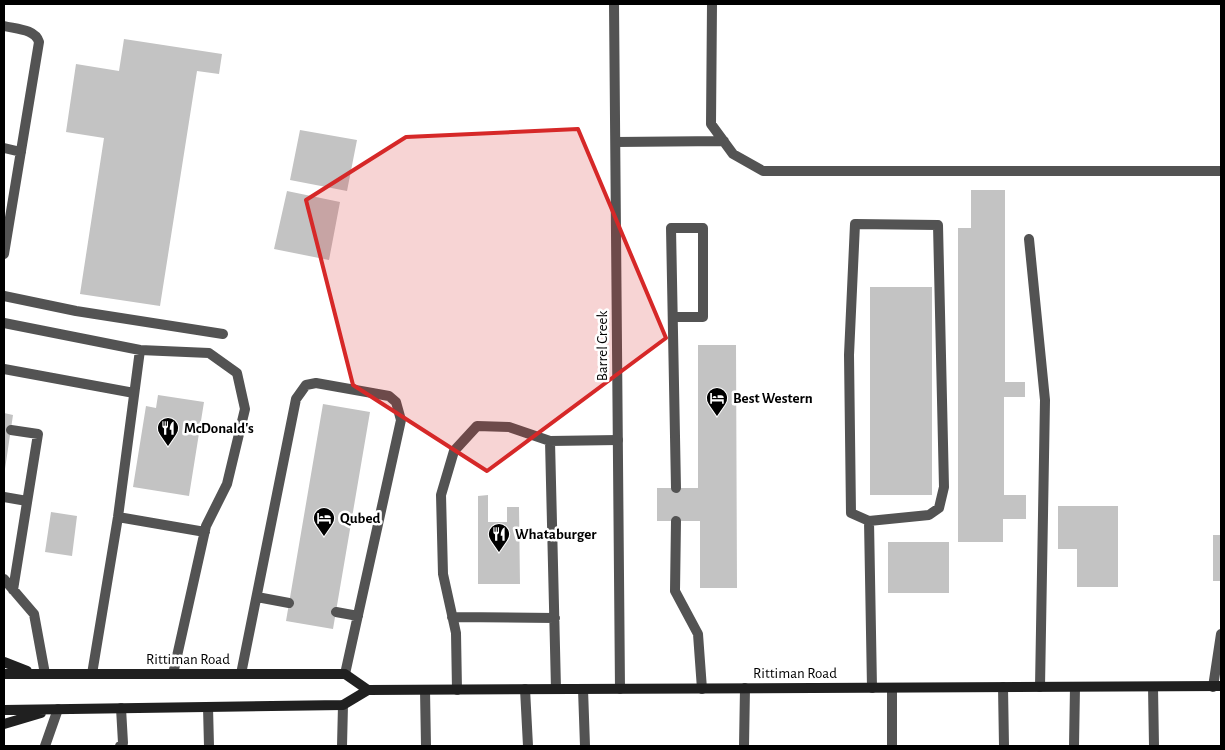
<svg xmlns="http://www.w3.org/2000/svg" width="1225" height="750" font-family="'Alegreya Sans',sans-serif">
	<style>
		.building { fill: #c3c3c3 }
		.lines { fill: none; stroke-linecap: round; stroke-linejoin: round }
		.lane { stroke: #535353; stroke-width: 10 }
		.street { stroke: #535353; stroke-width: 10 }
		.secondary { stroke: #202020; stroke-width: 10 }
		.marked { fill: #d62828; fill-opacity: 0.2; stroke: #d62828; stroke-width: 4; stroke-linejoin: round }
		.labels { text-anchor: middle; stroke-width: 5; stroke-linejoin: round; paint-order: stroke }
		.street-label { font-size: 15px; fill: #000; stroke: #fff }
		.poi-label { font-size: 15px; font-weight: bold; fill: #000; stroke: #fff; text-anchor: start }
	</style>
	<rect width="100%" height="100%" fill="#fff"/>
	<path class="building" d="M124,39L222,54L219,74L197,71L160,306L80,294L104,138L66,132L76,64L119,71Z
		M300,130L357,140L347,191L290,180Z
		M971,190H1005V382H1025V397H1004V495H1026V519H1003V542H958V228H971Z
		M287,191L340,202L329,260L274,249Z
		M870,287H932V495H870Z
		M698,345H736L737,588H700V521H657V488H698Z
		M158,395L204,402L189,496L133,487L146,406L156,408Z
		M323,404L370,412L333,629L286,621Z
		M4,413L13,415L5,469H4Z
		M488,495V522H507V507H519L520,584H478V496Z
		M1058,506H1118V587H1077V549H1058Z
		M51,512L77,516L72,556L45,552Z
		M1213,535H1221V581H1213Z
		M888,542H949V593H888Z"/>
	<g class="lines">
		<path class="lane" d="M712,4L711,124L733,154L763,171H1221
			M4,26C16,29 35,29 39,42L4,254
			M616,142L724,141
			M4,148L21,152
			M1029,239L1045,400L1040,687
			M4,296L76,311L223,334
			M673,317H703V228H671L676,488
			M4,323L140,350L209,353L237,373L245,409L227,484L206,526L173,674
			M4,369L134,393
			M11,430L38,434L13,590
			M550,441L556,689
			M4,497L27,501
			M118,517L205,532
			M676,521L675,591L698,634L702,689
			M869,521L851,513L849,355L855,224L938,225L944,487L939,508L929,515L869,521L872,688
			M4,579L34,614L45,674
			M257,597L289,603
			M336,612L358,616
			M452,617L555,618
			M92,674L118,517L140,350
			M241,674L296,399L306,385L316,383L389,396L396,402L401,420L345,674
			M1003,687L1004,746
			M1153,687L1154,746
			M1213,687L1221,634
			M525,689L528,746
			M583,689L585,746
			M425,690L426,746
			M457,690L456,633L443,574L441,495L454,451L477,426L509,427L550,441L618,440
			M45,746L58,709
			M120,746L123,743L121,708
			M342,746L343,705
			M744,746L745,688
			M892,746V688
			M1074,746L1075,687"/>
		<path class="street" d="M614,4L620,689
			M208,707L209,746"/>
		<path class="secondary" d="M4,662L27,671
			M4,674H345L368,690
			M4,710L343,705L368,690L1221,686
			M4,724L41,713"/>
	</g>
	<path class="marked" d="M578,129L666,338L487,471L353,385L306,200L406,137Z"/>
	<defs>
		<g id="hotel-pin" transform="scale(1.125)"><path d="M0 17L-7.5 6A9.5 9.5 0 1 1 7.5 6Z" fill="#000" stroke="#fff"/><path d="M-6-4.5h1.5V1H6V5H4.5V3h-9V5H-6ZM-4 0a1.8 1.8 0 1 1 3.6 0ZM.5 0V-2.5h3Q6-2.5 6 0Z" fill="#fff"/></g>
		<g id="restaurant-pin" transform="scale(1.125)"><path d="M0 17L-7.5 6A9.5 9.5 0 1 1 7.5 6Z" fill="#000" stroke="#fff"/><path d="M-5-6h1v4h1v-4h1v4h1v-4h1v5L-1.5 .5V6h-2V.5L-5-1ZM5-6V6H3V1.5H1.5Q1.5-4 5-6Z" fill="#fff"/></g>
	</defs>
	<g fill-rule="evenodd">
		<use href="#hotel-pin" x="717" y="398"/>
		<use href="#restaurant-pin" x="168" y="428"/>
		<use href="#hotel-pin" x="324" y="518"/>
		<use href="#restaurant-pin" x="499" y="534"/>
	</g>
	<g class="labels">
		<g class="street-label">
			<text transform="translate(602 346) rotate(-90)" y="5">Barrel Creek</text>
			<text x="188" y="664">Rittiman Road</text>
			<text x="795" y="678">Rittiman Road</text>
		</g>
		<g class="poi-label">
			<text x="733" y="403">Best Western</text>
			<text x="184" y="433">McDonald's</text>
			<text x="340" y="523">Qubed</text>
			<text x="515" y="539">Whataburger</text>
		</g>
	</g>
	<rect width="1225" height="750" fill="none" stroke="#000000" stroke-width="10"/>
</svg>
